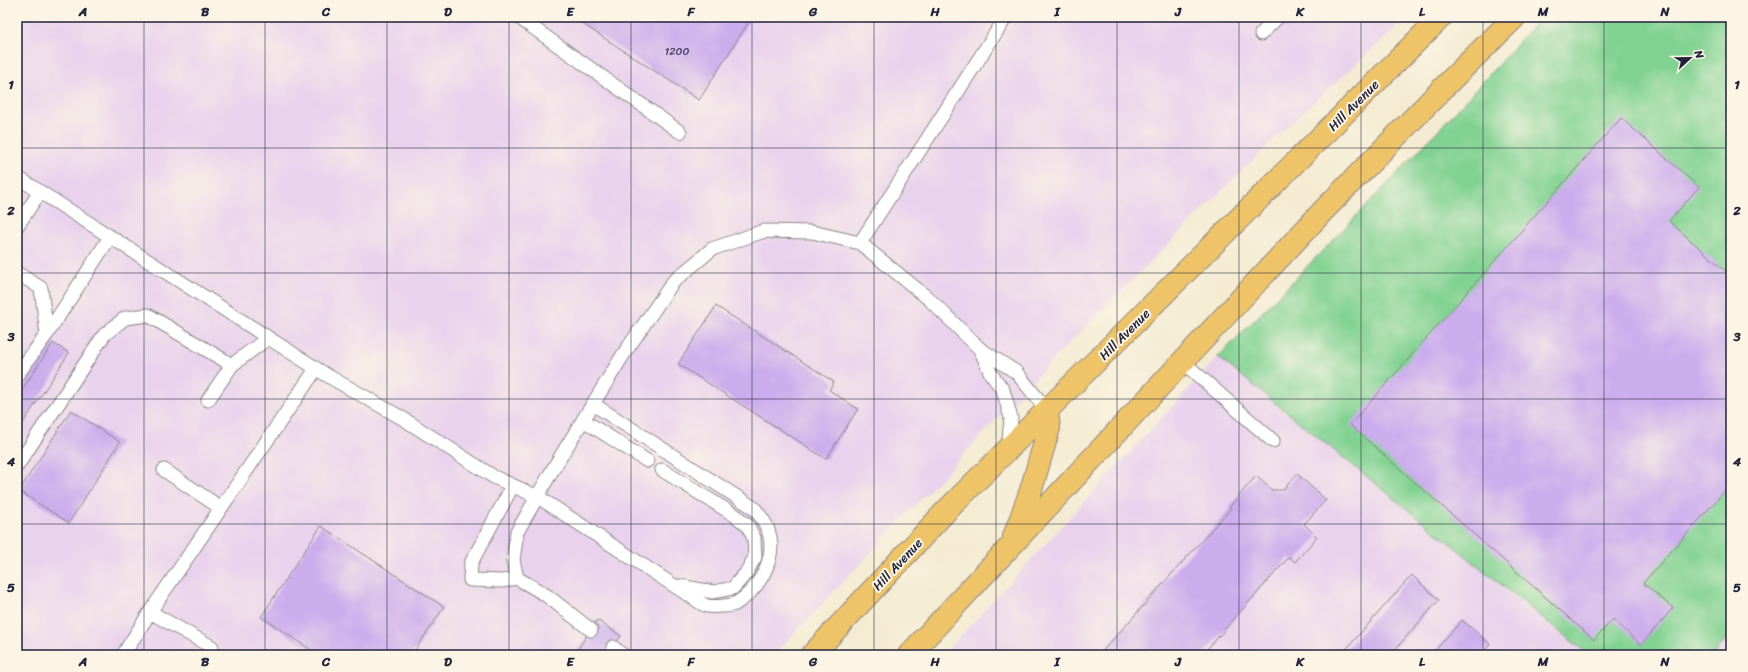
<svg xmlns="http://www.w3.org/2000/svg" width="1748" height="672" font-family="Sriracha,sans-serif">
	<style>
		.built { fill: #e9d2ed }
		.green { fill: #81d292; stroke: #527a66 }
		.building { fill: #cbaced }
		.lines { fill: none; stroke-linecap: round; stroke-linejoin: round }
		.lane-casing { stroke: #8b8686; stroke-width: 15 }
		.primary-casing { stroke: #8b8686; stroke-width: 24 }
		.lane { stroke: #fff; stroke-width: 13 }
		.primary { stroke: #efc469; stroke-width: 22 }
		.grid { fill: none; stroke: #22223b; stroke-width: 1; stroke-opacity: 0.55 }
		.labels { text-anchor: middle; stroke-width: 4; stroke-linejoin: round; paint-order: stroke }
		.number-label { font-size: 11px; fill: #4c4468 }
		.street-label { font-size: 13px; fill: #22223b; stroke: #fcf5e5 }
		.neatline { fill: none; stroke: #22223b; stroke-width: 1.5 }
		.grid-label { font-size: 13px; text-anchor: middle; font-weight: bold; fill: #22223b }
	</style>
	<rect width="100%" height="100%" fill="#fcf5e5"/>
	<filter id="ink" filterUnits="userSpaceOnUse"><feTurbulence type="fractalNoise" baseFrequency=".025" numOctaves="2"/><feDisplacementMap in="SourceGraphic" scale="8" xChannelSelector="R" yChannelSelector="G"/><feConvolveMatrix kernelMatrix="1 2 1 2 8 2 1 2 1" color-interpolation-filters="sRGB"/></filter>
	<filter id="wash" filterUnits="userSpaceOnUse"><feTurbulence type="fractalNoise" baseFrequency=".012" numOctaves="4" result="noise"/><feDisplacementMap in="SourceGraphic" scale="16" xChannelSelector="R" yChannelSelector="G"/><feGaussianBlur stdDeviation="0.9" result="paint"/><feColorMatrix in="noise" values="0 0 0 0 0 0 0 0 0 0 0 0 0 0 0 0 0 1.4 0 .05"/><feComposite in="paint" operator="in"/></filter>
	<g filter="url(#wash)">
		<rect width="100%" height="100%" fill="#f4ebd2"/>
		<path class="built" d="M17,17H1408L1276,137L1065,347L774,655H17Z
			M1541,17H1731V655H943L1218,357L1308,266L1478,89Z"/>
		<path class="green" d="M1541,17H1731V632L1714,655H1589L1218,357C1328,246 1438,134 1541,17Z"/>
		<g id="blocks">
			<path class="building" d="M572,17H752L699,100Z
				M1621,118L1699,187L1669,221L1730,275L1731,273V484L1643,583L1673,608L1641,645L1613,619L1594,640L1350,425Z
				M716,306L834,382L829,390L858,409L826,459L678,364Z
				M53,343L69,353L17,432V397Z
				M71,410L120,442L69,523L19,491Z
				M1297,474L1326,500L1304,524L1317,537L1295,562L1289,557L1202,655H1099L1231,508L1229,507L1231,505L1256,476L1272,490H1283Z
				M321,526L444,607L412,655H319L261,617Z
				M1412,575L1439,600L1390,655H1341Z
				M597,620L621,636L608,655H574Z
				M1462,620L1490,644L1481,655H1431Z"/>
		</g>
	</g>
	<g filter="url(#ink)">
		<use href="#blocks" fill-opacity="0" stroke="#8b8686" stroke-width="1"/>
		<g class="lines">
			<g class="lane-casing">
				<path id="lane" d="M518,17L680,132
					M1261,34L1278,17
					M17,177L328,376L402,418L494,477L538,497L687,594C693,597 701,605 708,606C712,607 732,606 735,604C757,591 775,563 770,537C768,525 761,517 754,508L593,404
					M17,226L40,192
					M860,243L1006,17
					M17,273L41,288L47,334
					M980,349L991,374L1003,390L1011,418L1008,450
					M1183,362L1273,441
					M17,375L47,334L110,237
					M208,400L232,365L268,338
					M583,420L647,461
					M17,466L104,335L125,318L148,315L232,365
					M164,470L221,508
					M662,470L736,516L748,526L754,538L755,557L746,573L733,588L713,592L680,586
					M512,487L471,563L470,580L503,581L517,578
					M150,612L212,647
					M591,630L546,595L517,578L513,560L517,532L553,469L623,355L673,282L712,249L764,231L812,232L860,243L929,299L980,349L1016,372L1047,410
					M613,647L623,655
					M123,655L150,612L316,369"/>
			</g>
			<g class="primary-casing">
				<path id="primary" d="M1014,537L1031,490L1049,428L1047,410
					M812,655L945,512L1441,17
					M909,655L1322,212L1449,82L1515,17"/>
			</g>
			<use href="#lane" class="lane"/>
			<use href="#primary" class="primary"/>
		</g>
	</g>
	<path class="grid" d="M144,17V655M265,17V655M387,17V655M509,17V655M631,17V655M752,17V655M874,17V655M996,17V655M1117,17V655M1239,17V655M1361,17V655M1483,17V655M1604,17V655M17,148H1731M17,273H1731M17,399H1731M17,524H1731"/>
	<g class="labels">
		<g class="number-label">
			<text x="677" y="55">1200</text>
		</g>
		<g class="street-label">
			<text transform="translate(1353 105) rotate(-45)" y="5">Hill Avenue</text>
			<text transform="translate(1124 334) rotate(-45)" y="5">Hill Avenue</text>
			<text transform="translate(897 564) rotate(-47)" y="5">Hill Avenue</text>
		</g>
	</g>
	<rect width="1748" height="672" fill="none" stroke="#fcf5e5" stroke-width="44"/>
	<g transform="translate(1690 58) rotate(68)" stroke="#fcf5e5" stroke-width="3" paint-order="stroke">
	<path d="M0-3L7 15L0 10L-7 15Z" fill="#22223b"/>
	<text y="-6" font-size="11" font-weight="bold" text-anchor="middle" fill="#22223b">N</text>
	</g>
	<rect x="22" y="22" width="1704" height="628" class="neatline"/>
	<g class="grid-label">
		<text x="83" y="16">A</text>
		<text x="205" y="16">B</text>
		<text x="326" y="16">C</text>
		<text x="448" y="16">D</text>
		<text x="570" y="16">E</text>
		<text x="691" y="16">F</text>
		<text x="813" y="16">G</text>
		<text x="935" y="16">H</text>
		<text x="1057" y="16">I</text>
		<text x="1178" y="16">J</text>
		<text x="1300" y="16">K</text>
		<text x="1422" y="16">L</text>
		<text x="1543" y="16">M</text>
		<text x="1665" y="16">N</text>
		<text x="11" y="89">1</text>
		<text x="1737" y="89">1</text>
		<text x="11" y="215">2</text>
		<text x="1737" y="215">2</text>
		<text x="11" y="341">3</text>
		<text x="1737" y="341">3</text>
		<text x="11" y="466">4</text>
		<text x="1737" y="466">4</text>
		<text x="11" y="592">5</text>
		<text x="1737" y="592">5</text>
		<text x="83" y="666">A</text>
		<text x="205" y="666">B</text>
		<text x="326" y="666">C</text>
		<text x="448" y="666">D</text>
		<text x="570" y="666">E</text>
		<text x="691" y="666">F</text>
		<text x="813" y="666">G</text>
		<text x="935" y="666">H</text>
		<text x="1057" y="666">I</text>
		<text x="1178" y="666">J</text>
		<text x="1300" y="666">K</text>
		<text x="1422" y="666">L</text>
		<text x="1543" y="666">M</text>
		<text x="1665" y="666">N</text>
	</g>
</svg>
